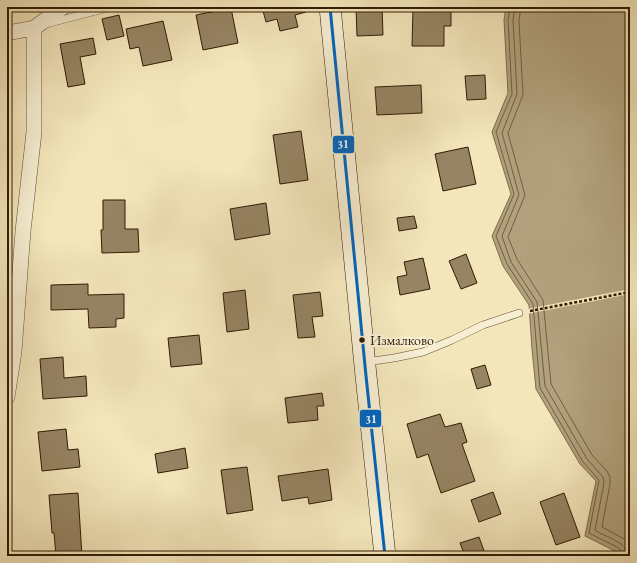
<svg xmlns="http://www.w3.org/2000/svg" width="637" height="563" font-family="'EB Garamond',serif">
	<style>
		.water { fill: #b1a17c; stroke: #7e6b4c }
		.pier { fill: #f3e6bb }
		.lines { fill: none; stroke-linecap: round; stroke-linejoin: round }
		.shore { stroke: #725e40; stroke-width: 1 }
		.building { fill: #968463; stroke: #321a03 }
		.service-casing { stroke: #624d31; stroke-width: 8 }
		.minor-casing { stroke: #624d31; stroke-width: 16 }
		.secondary-casing { stroke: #321a03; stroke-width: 22 }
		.path { stroke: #321a03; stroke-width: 2.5; stroke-dasharray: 3 2; stroke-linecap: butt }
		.service { stroke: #f7efd3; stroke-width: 7 }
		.minor { stroke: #f7efd3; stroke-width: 15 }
		.secondary { stroke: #f7efd3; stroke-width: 21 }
		.bus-1-casing { stroke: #f7efd3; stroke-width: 6 }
		.bus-1 { stroke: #0065bd; stroke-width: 3 }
		.bus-dot { fill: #321a03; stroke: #f7efd3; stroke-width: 1.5 }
		.labels { text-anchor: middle; stroke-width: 4; stroke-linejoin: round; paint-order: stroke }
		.bus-label { font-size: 14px; fill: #321a03; stroke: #f7efd3; text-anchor: start }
		.line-badge { stroke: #f7efd3; stroke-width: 1.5 }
		.badge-label { font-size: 11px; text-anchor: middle; font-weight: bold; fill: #fff }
	</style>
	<rect width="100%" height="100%" fill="#f3e6bb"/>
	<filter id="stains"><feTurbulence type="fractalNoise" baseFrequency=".005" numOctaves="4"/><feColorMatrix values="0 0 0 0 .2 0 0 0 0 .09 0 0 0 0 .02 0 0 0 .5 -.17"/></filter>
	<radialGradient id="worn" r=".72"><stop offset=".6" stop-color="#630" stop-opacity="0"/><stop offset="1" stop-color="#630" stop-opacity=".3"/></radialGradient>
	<path class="water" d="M506,7H630V556H620L617,552L585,536L596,481L580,464L536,389L532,349L529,305L503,266L492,236L511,194L492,132L508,93L504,20Z"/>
	<path class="pier" d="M630,289V294L527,314V309Z"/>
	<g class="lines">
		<path class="shore" d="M510,7L508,20L512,94L496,132L514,194L496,236L507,264L533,304L540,388L583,462L599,480L589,533L619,548L623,556
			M515,7L513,20L517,94L502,133L519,195L502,236L511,262L537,302L545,386L587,459L603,477L604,483L595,530C606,538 627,541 628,556
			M521,7L519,21L523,95L508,133L525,195L508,237L517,259L543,300L551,384L592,455L607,471L610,477V484L602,527L624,539L630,544"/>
	</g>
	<path class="building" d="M262,7H305L306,12L295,15L298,27L280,31L277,19L266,22Z
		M382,7L383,35L357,36L356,8Z
		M231,8L238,43L203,50L196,15Z
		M413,8H451V26H444V46H412Z
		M119,15L124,36L107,40L102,19Z
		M163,21L172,60L143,66L139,47L130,49L126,29Z
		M93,38L96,54L80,57L85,84L68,87L60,44Z
		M485,75L486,99L467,100L465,76Z
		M421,85L422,113L377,115L375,87Z
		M301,131L308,180L280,184L273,135Z
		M468,147L476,184L443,191L435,154Z
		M103,200H125V229H138L139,252L102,253L101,230H103Z
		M266,203L270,234L235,240L230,209Z
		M414,216L417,228L399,231L397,218Z
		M466,254L477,283L461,289L449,261Z
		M423,258L430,289L400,295L397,277L407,275L404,262Z
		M88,284V295L124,294V318L116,319V327L89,328L88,309L51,310V285Z
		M245,290L249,329L227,332L223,293Z
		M320,292L323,316L312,317L315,337L298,338L293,295Z
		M199,335L202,364L171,367L168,338Z
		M63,357L64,378L86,376L87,396L43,399L40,359Z
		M485,365L491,385L477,389L471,369Z
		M322,393L324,406H317L318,420L288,423L285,398Z
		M440,414L445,427L461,423L467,442L462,444L475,481L441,493L428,454L417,458L407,424Z
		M66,429L68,450L78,449L80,467L42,471L38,432Z
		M185,448L188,468L158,473L155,454Z
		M247,467L253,510L227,514L221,470Z
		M328,469L332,500L309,504L308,497L282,501L278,476Z
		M493,492L501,514L479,522L471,500Z
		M78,493L82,556H56L54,533H52L49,495Z
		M564,493L580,537L556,545L540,502Z
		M479,537L486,556H465L460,543Z"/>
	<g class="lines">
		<g class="service-casing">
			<path id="service" d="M46,24L111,7
				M366,362L394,358L423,352L452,340L483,325L519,313"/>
		</g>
		<g class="minor-casing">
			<path id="minor" d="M7,33L34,28L63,7
				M7,397L14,352L23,231L34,132V28"/>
		</g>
		<g class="secondary-casing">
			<path id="secondary" d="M330,7L366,376L385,556"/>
		</g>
		<path class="path" d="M530,311L630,292"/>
		<use href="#service" class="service"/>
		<use href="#minor" class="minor"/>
		<use href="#secondary" class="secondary"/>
		<g class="bus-1-casing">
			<path id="bus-1" d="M330,7L366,376L385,556"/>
		</g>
		<use href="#bus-1" class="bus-1"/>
	</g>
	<circle class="bus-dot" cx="362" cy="340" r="3.5"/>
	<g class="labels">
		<g class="bus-label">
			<text x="370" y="345">Измалково</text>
		</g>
	</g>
	<g class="line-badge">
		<rect x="332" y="135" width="23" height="19" rx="4" fill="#0065bd"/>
		<rect x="359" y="409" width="23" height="19" rx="4" fill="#0065bd"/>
	</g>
	<g class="badge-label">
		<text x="343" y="148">31</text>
		<text x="371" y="423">31</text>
	</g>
	<rect width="637" height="563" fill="none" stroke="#f3e6bb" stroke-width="24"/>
	<rect x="8" y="8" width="621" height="547" fill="none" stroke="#321a03" stroke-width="2"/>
	<rect x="12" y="12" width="613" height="539" fill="none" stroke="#321a03"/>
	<rect width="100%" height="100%" filter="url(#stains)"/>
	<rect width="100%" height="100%" fill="url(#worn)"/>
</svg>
